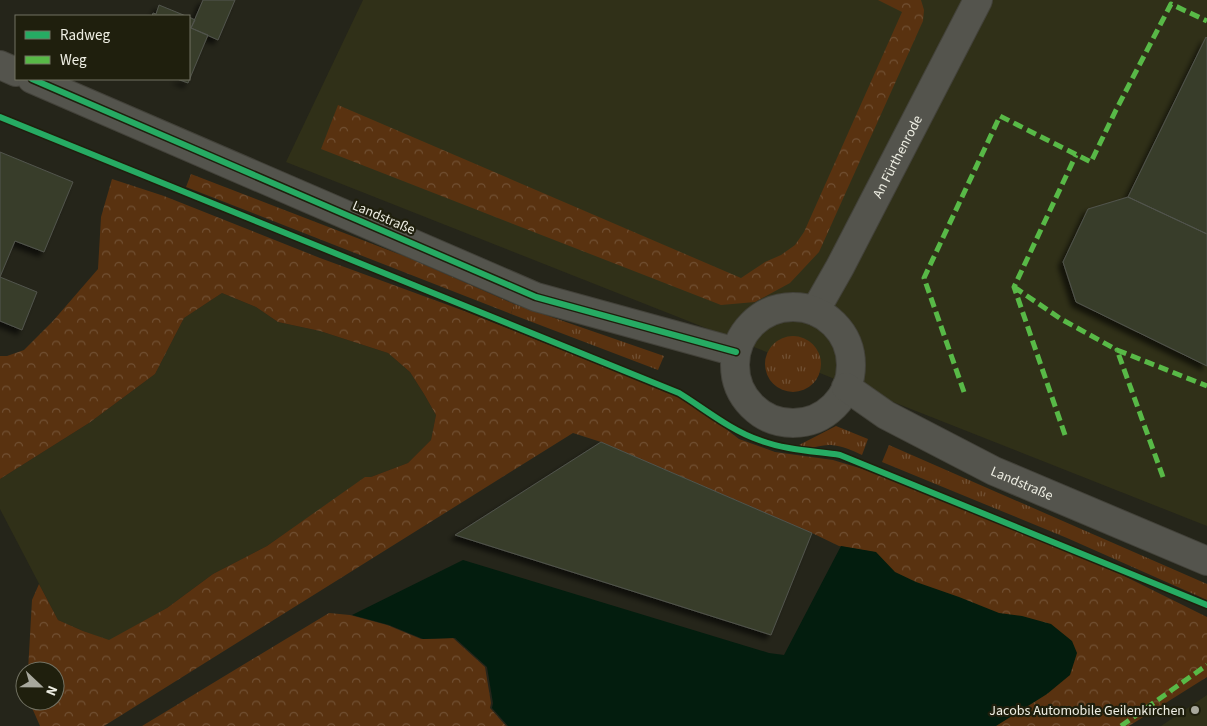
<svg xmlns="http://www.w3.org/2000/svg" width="1207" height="726" font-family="'Source Sans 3',sans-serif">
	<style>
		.built { fill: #303018 }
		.grass { fill: url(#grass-tufts) }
		.forest { fill: url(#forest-crowns) }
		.water { fill: #031d0e }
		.building { fill: #373e2c; stroke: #52544c; filter: url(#shadow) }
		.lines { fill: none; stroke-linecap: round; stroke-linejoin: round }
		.minor-casing { stroke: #43423a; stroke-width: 30 }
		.tertiary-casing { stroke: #43423a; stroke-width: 30 }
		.minor { stroke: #54544d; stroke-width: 28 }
		.tertiary { stroke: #54544d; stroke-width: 28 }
		.quiet { stroke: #58b947; stroke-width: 5; stroke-dasharray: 10 5; stroke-linecap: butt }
		.cycleway-casing { stroke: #1f1f0d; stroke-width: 9 }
		.cycleway { stroke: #26ab63; stroke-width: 6 }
		.poi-dot { fill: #a8a89d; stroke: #1f1f0d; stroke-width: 2 }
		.labels { text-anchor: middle; stroke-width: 4.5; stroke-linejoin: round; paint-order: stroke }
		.street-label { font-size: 14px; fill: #eeeee3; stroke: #1f1f0d }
		.poi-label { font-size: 14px; fill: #eeeee3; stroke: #1f1f0d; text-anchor: end }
	</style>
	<defs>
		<pattern id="grass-tufts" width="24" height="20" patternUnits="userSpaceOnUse" patternTransform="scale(1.25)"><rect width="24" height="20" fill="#593210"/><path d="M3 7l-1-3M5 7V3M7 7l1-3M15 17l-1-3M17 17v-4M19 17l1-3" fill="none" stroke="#715033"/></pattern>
		<pattern id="forest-crowns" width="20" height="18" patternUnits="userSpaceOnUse" patternTransform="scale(1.25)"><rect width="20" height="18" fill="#593210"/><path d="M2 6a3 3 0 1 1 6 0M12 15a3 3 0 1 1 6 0" fill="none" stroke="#715033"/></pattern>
		<filter id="shadow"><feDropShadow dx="-4.5" dy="4.5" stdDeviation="2.5" flood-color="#0009"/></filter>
	</defs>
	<rect width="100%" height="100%" fill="#25251a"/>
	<path class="built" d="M363,0H1207V526L286,162Z
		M222,293L256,307L278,322L320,331L388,353L410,372L424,394L436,415L431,440L408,463L371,477L365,478L267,546L213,574L167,608L109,641L83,631L58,620L0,509V479L89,423L155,374L184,318Z
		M1207,695V726H1161Z"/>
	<path class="grass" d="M514,304L664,356L658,370L511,314Z
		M765 364a28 28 0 1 1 56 0a28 28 0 1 1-56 0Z
		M836,426L868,439L862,455C852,450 842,446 831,445C819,444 812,451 799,445Z
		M889,445L1207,584V600L1067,538L882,462Z"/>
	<path class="forest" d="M878,0H921L924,10L923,21L819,252L790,283L755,302L721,305L321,149L338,105L741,278L765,262L781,255L795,245L804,232L902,12Z
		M191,174L409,258L514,304L511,314L186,187Z
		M112,179L164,196L320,258L467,312L677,396L713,419L739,439L775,452L833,460L876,473L1116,572L1207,617V677L1129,726H993L996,613L913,582L893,572L874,552L839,546L812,533L601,442L573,433L104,726H40L29,701H55V671H28L32,600L39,584L58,620L83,631L109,640L167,608L213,574L267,546L365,477H371L408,463L431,440L436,415L424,394L410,372L388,353L320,331L278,322L256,307L222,293L184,318L155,374L89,423L0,479V356H7L24,350L53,321L98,269L101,217Z
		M329,613L350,615L387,625L421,639L453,638L485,667L491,703L490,708L506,726H142Z"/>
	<path class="water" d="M841,546L876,552L895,572L916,582L959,597L999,613L1022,616L1051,624L1072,641L1077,653L1070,675L1047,694L996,726H508L492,708L493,703L487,667L455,638L423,639L389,625L352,615L463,560L769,653L784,655Z"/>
	<path class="building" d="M203,0H235L218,40L191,28Z
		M159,5L186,16H152L153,13L156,14Z
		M189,17L195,20L191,28L208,35L188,83L177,79H189Z
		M1206,37L1207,38V234L1128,197Z
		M0,152L73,182L44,252L15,241L0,277Z
		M1128,197L1207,234V366L1076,302L1063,262L1088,209Z
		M0,277L37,292L22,330L0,321Z
		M601,442L812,533L771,635L455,535Z"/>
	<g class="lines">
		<g class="minor-casing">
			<g id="minor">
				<path id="s1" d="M815,311L840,267L978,0"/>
			</g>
		</g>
		<g class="tertiary-casing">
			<g id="tertiary">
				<path d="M0,65L16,72"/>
				<path d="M32,79L536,297L736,352"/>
				<circle cx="793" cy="365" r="58"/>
				<path id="s2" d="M846,387L886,415L994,471L1207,561"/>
			</g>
		</g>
		<use href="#minor" class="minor"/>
		<use href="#tertiary" class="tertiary"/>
		<path class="quiet" d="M1014,287L1061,319L1117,350
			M964,392L924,278L1000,116L1091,162L1116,110L1171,4L1207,21
			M1065,435L1014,287L1076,155
			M1163,477L1117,350L1207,386
			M1121,726L1207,665"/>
		<g class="cycleway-casing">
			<path id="cycleway" d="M32,79L536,297L736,352
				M0,117L679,393C705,409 730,430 759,440C785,450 813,451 840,455L1207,605"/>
		</g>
		<use href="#cycleway" class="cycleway"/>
	</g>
	<circle class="poi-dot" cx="1195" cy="710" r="5"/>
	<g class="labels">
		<g class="street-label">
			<text dy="5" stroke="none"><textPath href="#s1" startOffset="175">An Fürthenrode</textPath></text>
			<text transform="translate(384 217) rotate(23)" y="5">Landstraße</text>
			<text dy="5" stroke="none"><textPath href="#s2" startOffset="201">Landstraße</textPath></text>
		</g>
		<g class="poi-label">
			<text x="1185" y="715">Jacobs Automobile Geilenkirchen</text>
		</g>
	</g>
	<rect x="15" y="15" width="175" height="65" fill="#1f1f0d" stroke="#727263"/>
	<rect x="25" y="31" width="25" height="8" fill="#26ab63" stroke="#727263"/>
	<text x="60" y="40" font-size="15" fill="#eeeee3">Radweg</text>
	<rect x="25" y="56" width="25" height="8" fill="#58b947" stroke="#727263"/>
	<text x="60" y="65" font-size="15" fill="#eeeee3">Weg</text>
	<g transform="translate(40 686) rotate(112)"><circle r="24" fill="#1f1f0d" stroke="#727263"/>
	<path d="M0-4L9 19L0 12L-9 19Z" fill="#a8a89d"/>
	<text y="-8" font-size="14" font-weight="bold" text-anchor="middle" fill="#eeeee3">N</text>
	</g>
</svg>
